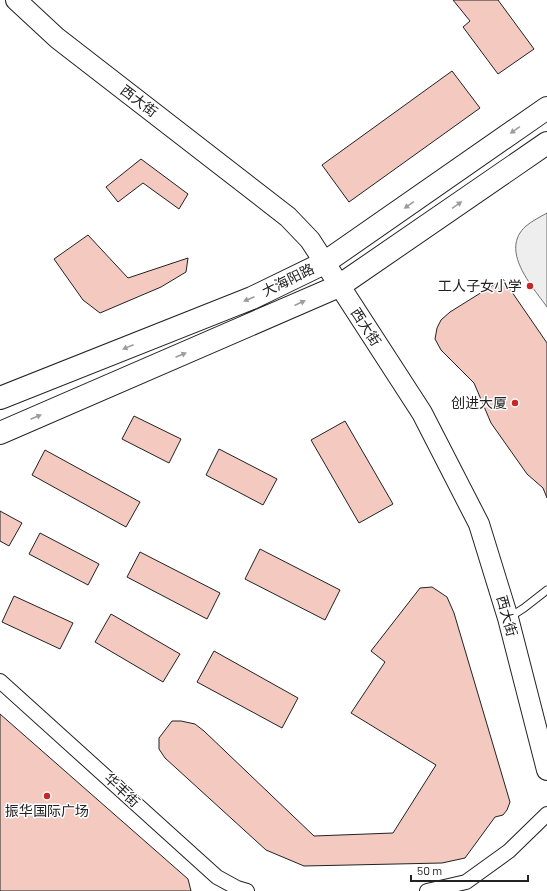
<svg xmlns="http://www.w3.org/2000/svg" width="547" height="891" font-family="Barlow,'Noto Sans SC',sans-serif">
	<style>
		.green { fill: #eee; stroke: #6f6f6f }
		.building { fill: #f3c9c0; stroke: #222 }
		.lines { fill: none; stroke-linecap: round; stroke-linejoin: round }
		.lane-casing { stroke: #222; stroke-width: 9 }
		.street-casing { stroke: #222; stroke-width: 16 }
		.secondary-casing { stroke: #222; stroke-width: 22 }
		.highway-casing { stroke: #222; stroke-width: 24 }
		.lane { stroke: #fff; stroke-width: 7 }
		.street { stroke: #fff; stroke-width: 14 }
		.secondary { stroke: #fff; stroke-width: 20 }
		.highway { stroke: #fff; stroke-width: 22 }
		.oneway { fill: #9c9c9c }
		.poi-dot { fill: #c62828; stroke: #fff; stroke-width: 1.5 }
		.labels { text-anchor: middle; stroke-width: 3; stroke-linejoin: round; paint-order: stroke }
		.street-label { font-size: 14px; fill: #222; stroke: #fff }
		.poi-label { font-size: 14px; fill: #222; stroke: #fff; text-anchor: end }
	</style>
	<rect width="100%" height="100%" fill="#fff"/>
	<path class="green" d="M547,213V307C532,286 499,250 526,226C532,221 540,217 547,213Z"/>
	<path class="building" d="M453,0H498L534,49L498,74L463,27L470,21Z
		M452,71L480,108L349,202L322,165Z
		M141,159L188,194L179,209L143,183L118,202L106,187Z
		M88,235L128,278L188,258L186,272L161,287L100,313L83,300L54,259Z
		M503,279L547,343V498L543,488L527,474L491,423L474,383L441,350L435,339L437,328L441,320L450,312Z
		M134,416L181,439L169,463L122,439Z
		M345,421L393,504L359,523L311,440Z
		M219,449L277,479L263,505L206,475Z
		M45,450L140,502L126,527L32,475Z
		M0,511L22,523L9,546L0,541Z
		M40,533L99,564L88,585L29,554Z
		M260,549L340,590L325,620L245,579Z
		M140,552L220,593L207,619L127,577Z
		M432,587L447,597L454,613L510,802L507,810L503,815L495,817L465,858L442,863L304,866L266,850L165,758L159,749V738L172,721H181L195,724L204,731L314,836L393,833L436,765L351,713L385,662L371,651L420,588Z
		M14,596L73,623L60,649L2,622Z
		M111,614L180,654L163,682L95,642Z
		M214,651L298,698L282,728L197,682Z
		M0,714L188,879L191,891H0Z"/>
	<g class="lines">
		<g class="lane-casing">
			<path id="lane" d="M510,617L524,608L547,590"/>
		</g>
		<g class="street-casing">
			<path id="street" d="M0,681L217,877L237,888L247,891
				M427,891L466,882L509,851L547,814"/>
		</g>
		<g class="secondary-casing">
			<path id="secondary" d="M16,0L57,38L288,217L310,240L422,413L479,524L508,618L547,770"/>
		</g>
		<g class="highway-casing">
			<path id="highway" d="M0,398L252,298L324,263L547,108
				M0,433L339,286L547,143"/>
		</g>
		<use href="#lane" class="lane"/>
		<use href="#street" class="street"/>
		<use href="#secondary" class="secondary"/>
		<use href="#highway" class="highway"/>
	</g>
	<defs><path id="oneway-solid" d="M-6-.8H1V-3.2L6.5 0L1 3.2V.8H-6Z"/></defs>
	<g class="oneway">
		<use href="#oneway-solid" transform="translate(515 130) rotate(145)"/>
		<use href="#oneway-solid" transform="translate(409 205) rotate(145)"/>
		<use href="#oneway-solid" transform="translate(457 205) rotate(-35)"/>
		<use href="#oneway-solid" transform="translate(249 299) rotate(157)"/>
		<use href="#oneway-solid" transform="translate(300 303) rotate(-24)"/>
		<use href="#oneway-solid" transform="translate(128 347) rotate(158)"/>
		<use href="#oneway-solid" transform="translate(181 355) rotate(-23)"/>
		<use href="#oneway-solid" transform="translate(36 417) rotate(-23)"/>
	</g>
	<g class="poi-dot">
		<circle cx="530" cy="286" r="4"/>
		<circle cx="515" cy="403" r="4"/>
		<circle cx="47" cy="796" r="4"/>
	</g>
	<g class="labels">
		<g class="street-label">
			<text transform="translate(139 101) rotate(37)" y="5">西大街</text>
			<text transform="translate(288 280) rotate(-26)" y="5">大海阳路</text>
			<text transform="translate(366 327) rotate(57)" y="5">西大街</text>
			<text transform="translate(507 616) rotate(74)" y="5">西大街</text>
			<text transform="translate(122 790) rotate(43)" y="5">华丰街</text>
		</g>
		<g class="poi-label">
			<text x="522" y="291">工人子女小学</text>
			<text x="507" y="408">创进大厦</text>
			<text x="47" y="816" text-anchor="middle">振华国际广场</text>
		</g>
	</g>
	<path d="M411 875v6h117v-6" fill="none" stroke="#222222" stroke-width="2"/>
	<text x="417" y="875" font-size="12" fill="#222222" stroke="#ffffff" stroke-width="3" paint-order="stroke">50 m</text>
</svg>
